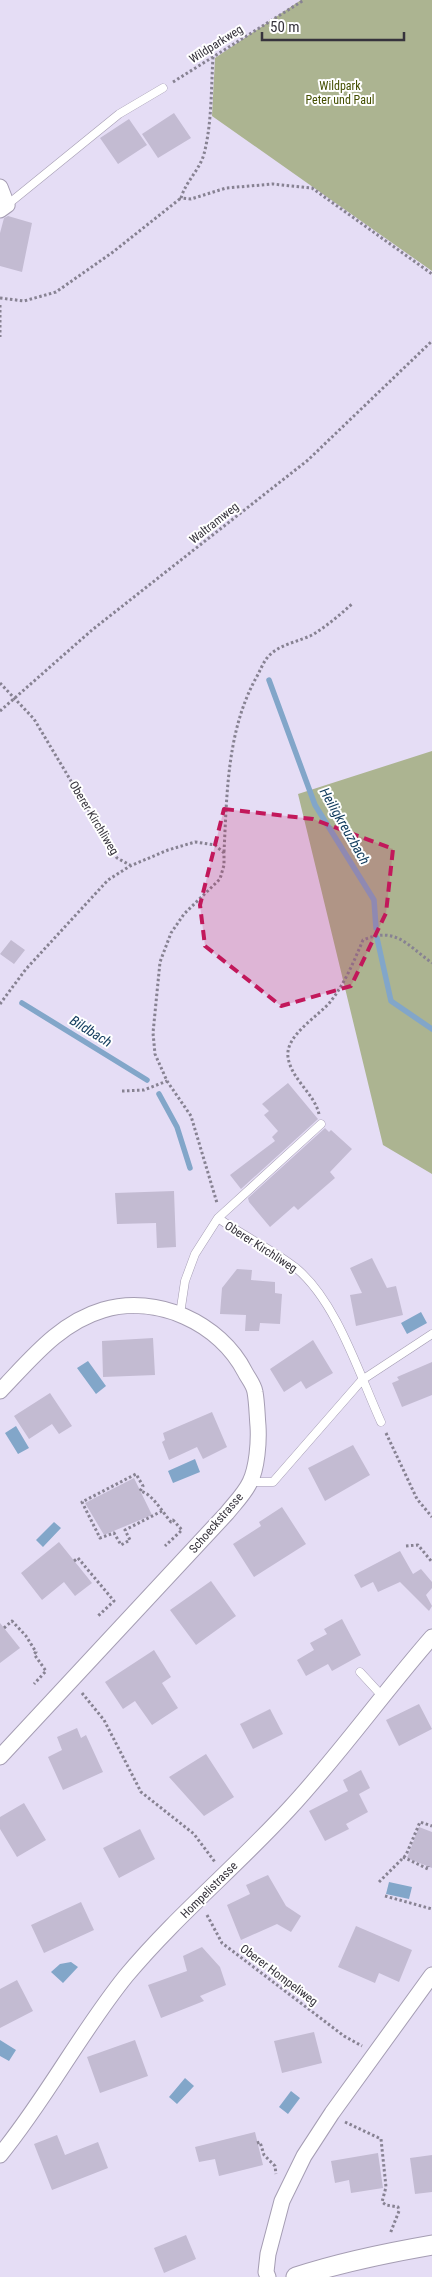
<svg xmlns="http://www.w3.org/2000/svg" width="432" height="2277" font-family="'Roboto Condensed',sans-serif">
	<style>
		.green { fill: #acb491 }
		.water { fill: #82a6c9 }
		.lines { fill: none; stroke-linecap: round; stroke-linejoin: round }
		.stream { stroke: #82a6c9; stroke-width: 5.5 }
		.building { fill: #c3bbd2 }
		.service-casing { stroke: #a59db3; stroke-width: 9 }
		.minor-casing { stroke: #a59db3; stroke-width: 17 }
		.tertiary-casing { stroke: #a59db3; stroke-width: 21 }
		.path { stroke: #878292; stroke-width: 3; stroke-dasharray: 2.5 2.5; stroke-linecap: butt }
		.service { stroke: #fff; stroke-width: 8 }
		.minor { stroke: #fff; stroke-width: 15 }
		.tertiary { stroke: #fff; stroke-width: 19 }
		.marked { fill: #c2185b; fill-opacity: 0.2; stroke: #c2185b; stroke-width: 4; stroke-dasharray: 10 6; stroke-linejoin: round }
		.labels { text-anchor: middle; stroke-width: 4; stroke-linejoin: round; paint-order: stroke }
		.street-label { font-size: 12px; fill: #36333c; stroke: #fff }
		.park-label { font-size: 12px; fill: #444f00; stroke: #fff }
		.water-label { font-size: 14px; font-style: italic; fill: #103a5c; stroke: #fff }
	</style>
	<rect width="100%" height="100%" fill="#e5ddf5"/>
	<path class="green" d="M301,0H432V271L212,116L215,58Z
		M432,751V1174L383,1145L298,794Z"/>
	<path class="water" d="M421,1312L427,1323L407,1334L401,1323Z
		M88,1361L106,1386L96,1394L77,1368Z
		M16,1426L29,1448L18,1454L5,1433Z
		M195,1459L200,1472L173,1483L168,1471Z
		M54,1522L61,1528L43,1547L36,1540Z
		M389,1882L412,1887L409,1899L386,1894Z
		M71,1962L78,1967L63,1983L51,1972L60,1964Z
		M0,2040L16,2050L9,2061L0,2056Z
		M185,2078L194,2086L177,2104L169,2097Z
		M291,2091L300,2098L288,2114L279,2107Z"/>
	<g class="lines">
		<path class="stream" d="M269,680L315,805L374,900L376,928
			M377,938L391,1001L432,1029
			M22,1003L147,1080
			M159,1094L177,1127L190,1168"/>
	</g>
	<path class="building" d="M174,113L191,138L158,158L142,134Z
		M129,119L147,145L118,164L100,138Z
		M8,216L32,223L22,272L0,266V233L4,218Z
		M11,940L25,950L14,964L0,954Z
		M288,1083L318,1119L241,1189L230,1175L275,1141L272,1137L278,1131L264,1115L269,1111L262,1104Z
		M325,1128L329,1132L331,1130L352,1149L330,1172L335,1178L298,1210L294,1206L270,1227L249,1202L248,1198Z
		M174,1191L176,1247L157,1248L156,1223L117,1224L115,1193Z
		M372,1258L387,1288L396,1286L403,1315L356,1326L350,1295L362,1293L350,1268Z
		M237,1269L252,1270L251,1280L275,1282V1293L282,1294L280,1324L260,1323L259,1331H245L246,1315L220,1314L222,1288Z
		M153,1338L155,1375L103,1377L102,1341Z
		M313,1340L333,1373L306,1389L301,1381L284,1392L270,1369Z
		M432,1362V1395L402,1407L392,1383L399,1380L397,1377Z
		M50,1393L72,1426L59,1434L52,1424L29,1439L14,1416Z
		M212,1412L227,1447L203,1459L197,1447L169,1460L162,1442L165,1440L163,1433Z
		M353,1445L370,1475L325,1501L308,1468Z
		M134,1478L152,1515L104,1535L85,1503Z
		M282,1507L306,1544L254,1577L233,1544L261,1526L259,1522Z
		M59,1542L92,1583L75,1596L64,1582L42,1600L21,1573Z
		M400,1551L413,1574L421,1569L432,1582V1588L426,1595L432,1606L429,1611L400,1582L378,1592L373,1582L361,1588L354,1575Z
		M211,1581L236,1616L196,1645L170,1610Z
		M342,1619L361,1655L332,1671L328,1664L306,1676L297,1660L314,1650L310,1643L327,1634L324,1629Z
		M0,1623L20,1648L0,1663Z
		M154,1650L171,1677L162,1683L178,1708L152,1725L135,1701L123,1709L105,1682Z
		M419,1704L432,1729L399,1746L386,1720Z
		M270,1709L283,1734L253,1749L240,1724Z
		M77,1728L81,1738L86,1735L103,1772L63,1790L48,1757L62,1750L57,1737Z
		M206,1754L234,1797L204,1816L169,1777Z
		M361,1770L370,1788L359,1794L368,1812L346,1824L349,1829L325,1841L309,1811L348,1791L343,1780Z
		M24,1803L46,1840L17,1857L0,1829V1817Z
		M419,1827L432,1832V1868L407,1858Z
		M140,1829L155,1859L119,1878L103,1848Z
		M268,1875L286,1906L301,1916L291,1932L277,1924L241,1940L227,1905L250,1894L246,1885Z
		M81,1902L94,1930L44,1953L31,1925Z
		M356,1926L412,1950L399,1982L379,1973L375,1983L338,1967Z
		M202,1947L220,1967L226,1985L200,1996L204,2001L161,2018L148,1985L187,1971L183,1956Z
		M17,1980L33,2011L0,2028V1989Z
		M314,2032L322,2063L282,2073L274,2041Z
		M135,2040L148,2076L100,2093L87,2057Z
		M255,2132L263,2165L219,2176L215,2159L199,2162L195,2147Z
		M57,2135L65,2155L98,2142L108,2168L52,2190L34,2144Z
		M378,2153L383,2188L351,2193L349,2180L335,2183L331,2161Z
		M432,2155V2192L415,2194L410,2158Z
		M186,2235L196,2259L164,2273L154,2248Z"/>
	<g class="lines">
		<g class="service-casing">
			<path id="service" d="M7,205L119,114L163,88
				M218,1218C243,1236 272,1249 296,1268C337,1302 359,1374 381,1422
				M180,1314L185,1281L195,1254L218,1218L321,1124
				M250,1482H273L362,1380L432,1334
				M360,1672L383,1697"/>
		</g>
		<g class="minor-casing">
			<path id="minor" d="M0,187L7,205L0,210
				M0,1391C31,1359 59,1323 103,1310C157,1294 220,1323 245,1372C248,1378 254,1385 255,1392C257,1403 257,1415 258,1426C259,1442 257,1468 250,1482C245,1493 235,1503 227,1513L0,1757
				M0,2155C46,2099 80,2033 126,1976C176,1916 237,1866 290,1808C340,1754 383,1693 432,1637
				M268,2277L266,2272L268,2254L282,2201L304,2156L332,2113L432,1975"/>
		</g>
		<g class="tertiary-casing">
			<path id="tertiary" d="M296,2277C341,2262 386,2253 432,2245"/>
		</g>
		<path class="path" d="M213,57C211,89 212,123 204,154C199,171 186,181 181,198L191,199L226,188L273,184L312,188L432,274
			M173,82L304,0
			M0,298L24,301L56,292L113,252L181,198
			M0,305V337
			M0,683L34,719L117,858L130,865
			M0,711L92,630L308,460L432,341
			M224,852C227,793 227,731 256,678C260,671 263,663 267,658C278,644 299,642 314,634C328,625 341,614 353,603
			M0,1004L26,969L108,880L130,866L168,850L195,842L215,845L224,853V865L220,879L184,914L171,933L160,962L153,1033L155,1054L167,1081L191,1116L217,1203
			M122,1091L144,1090L167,1081
			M319,1114C314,1093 291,1079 288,1057C285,1035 319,1016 331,1001C345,983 354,961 363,940C396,926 407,945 432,963
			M386,1433L417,1499L432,1517
			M162,1511L125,1530L130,1540L121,1545L114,1533L100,1538L82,1502L136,1474L143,1486L140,1491C152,1493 163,1513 171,1522L173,1520L182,1530L165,1546
			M406,1546L418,1545L432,1562
			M74,1561L78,1558L114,1601L97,1617
			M4,1628L12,1621L26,1636L36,1652L34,1654L46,1671L34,1684
			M82,1693L104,1720L141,1792L194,1834L215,1862
			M403,1857L428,1869V1866
			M379,1882L406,1855L420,1822L432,1826
			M385,1896L432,1909
			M207,1915L222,1943L344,2036L362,2046
			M345,2122L381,2139L386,2187L382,2202L386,2205L398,2207L399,2211L390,2234
			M257,2143L260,2142L264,2155L275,2166L276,2174"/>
		<use href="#service" class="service"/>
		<use href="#minor" class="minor"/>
		<use href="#tertiary" class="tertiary"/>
	</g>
	<path class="marked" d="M224,809L313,819L393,849L386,913L351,986L281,1006L205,946L200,905Z"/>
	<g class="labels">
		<g class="street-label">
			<text transform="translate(216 44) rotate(-32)" y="4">Wildparkweg</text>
			<text transform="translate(214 523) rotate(-38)" y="4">Waltramweg</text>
			<text transform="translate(94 818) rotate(59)" y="4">Oberer Kirchliweg</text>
			<text transform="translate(261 1247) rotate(33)" y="4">Oberer Kirchliweg</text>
			<text transform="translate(216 1523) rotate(-49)" y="4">Schoeckstrasse</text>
			<text transform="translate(209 1890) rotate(-45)" y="4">Hompelistrasse</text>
			<text transform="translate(279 1975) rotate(37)" y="4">Oberer Hompeliweg</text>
		</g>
		<g class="park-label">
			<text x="340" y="90">Wildpark<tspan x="340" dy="14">Peter und Paul</tspan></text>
		</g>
		<g class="water-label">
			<text transform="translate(345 826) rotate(60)" y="5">Heiligkreuzbach</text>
			<text transform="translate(91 1031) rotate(32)" y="5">Bildbach</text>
		</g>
	</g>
	<path d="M262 32v8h142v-8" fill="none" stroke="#36333c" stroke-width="2.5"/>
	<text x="270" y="32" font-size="15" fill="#36333c" stroke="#ffffff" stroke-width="4" paint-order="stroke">50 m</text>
</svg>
